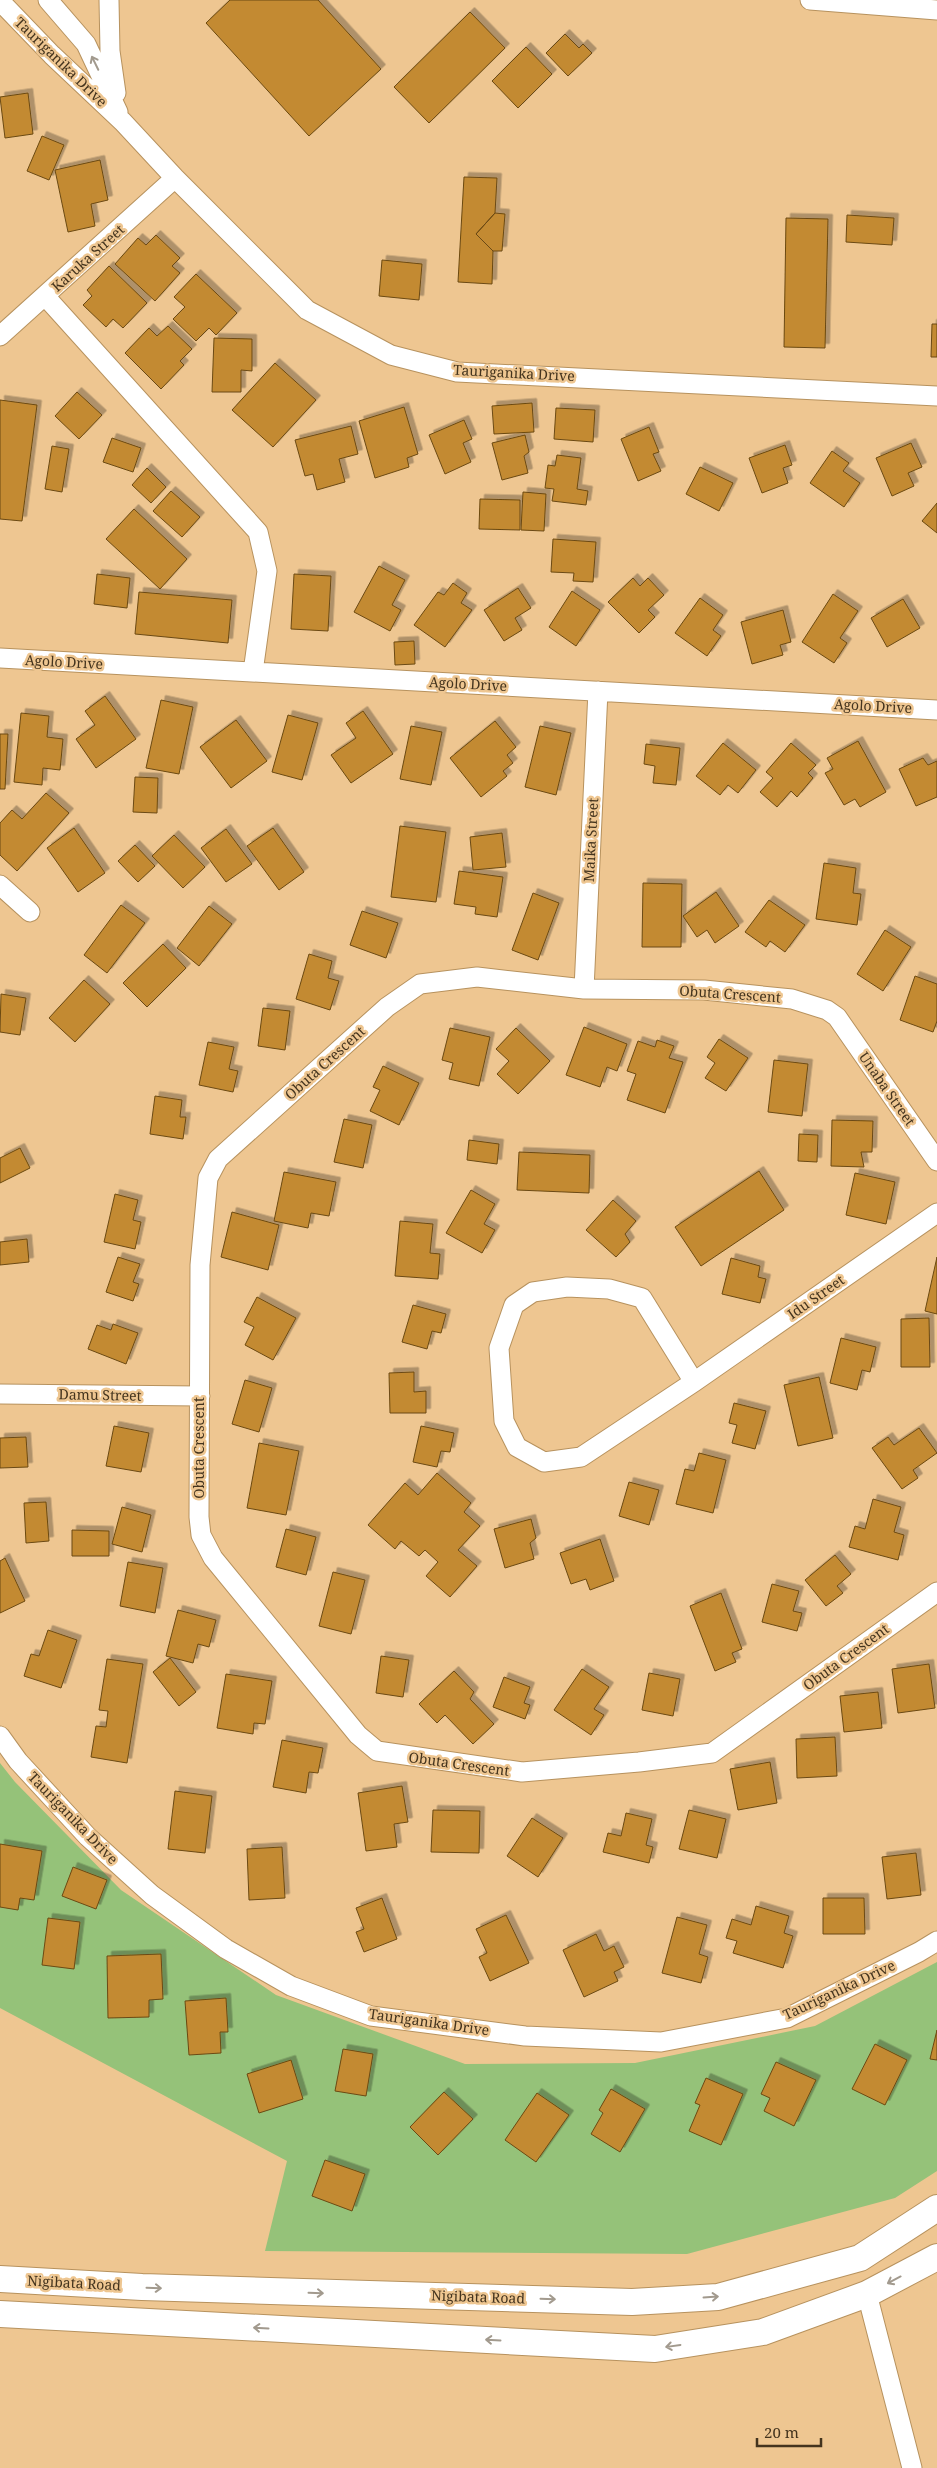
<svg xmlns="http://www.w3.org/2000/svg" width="937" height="2468" font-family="'Noto Serif',serif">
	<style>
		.green { fill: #95c279 }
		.building { fill: #c38a31; stroke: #6b4912; filter: url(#shadow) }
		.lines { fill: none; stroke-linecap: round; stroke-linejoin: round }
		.street-casing { stroke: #b7925e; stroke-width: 21 }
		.secondary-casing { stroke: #b7925e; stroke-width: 28 }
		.street { stroke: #fff; stroke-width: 19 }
		.secondary { stroke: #fff; stroke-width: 26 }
		.oneway { stroke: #a29a8e }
		.labels { text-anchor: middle; stroke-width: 5; stroke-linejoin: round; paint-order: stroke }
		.street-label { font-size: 14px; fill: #44341e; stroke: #eec691 }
	</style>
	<defs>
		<filter id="shadow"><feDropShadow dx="4.5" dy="-4.5" stdDeviation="0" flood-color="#0004"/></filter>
	</defs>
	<rect width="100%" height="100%" fill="#eec691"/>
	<path class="green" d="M0,1763L15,1782L121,1890L276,1995L465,2064L635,2063L815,2026L937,1962V2171L895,2198L687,2254L265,2251L287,2161L0,2008Z"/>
	<path class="building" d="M230,0H318L381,69L309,136L206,23Z
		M470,12L505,48L429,123L394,87Z
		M565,34L579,48L583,44L592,53L568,76L546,53Z
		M526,47L552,74L518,108L492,81Z
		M28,93L33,134L5,138L0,97Z
		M42,136L64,145L49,180L27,171Z
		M100,160L108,200L91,204L95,226L68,232L55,170Z
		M464,177L497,178L495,213L476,234L493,251L492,284L458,282Z
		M495,213L505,214L502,251H493L476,234Z
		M847,215L894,218L892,245L846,242Z
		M786,218L828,219L825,348L784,347Z
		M156,235L180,258L172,266L180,273L155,301L115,264L138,238L146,245Z
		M382,260L422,264L419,300L379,296Z
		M109,266L147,303L123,328L113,319L106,327L83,305L92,296L87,290Z
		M196,274L237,313L216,335L209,328L196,341L173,319L185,307L174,297Z
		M932,324H937V357H931Z
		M168,326L192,349L180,361L184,365L161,389L125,353L149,328L157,336Z
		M214,338L252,339V371L241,370V392H212Z
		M275,363L316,400L273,447L232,410Z
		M77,392L102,415L79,439L55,416Z
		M0,400L37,405L22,521L0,519Z
		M532,403L534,432L494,434L492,406Z
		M404,407L418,454L407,458L409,467L375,478L359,421Z
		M556,408L595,410L593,442L554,439Z
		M464,420L472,439L463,443L471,462L445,474L429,435Z
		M351,426L358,454L339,459L345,482L317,490L313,474L305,476L295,440Z
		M649,427L659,452L653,454L661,471L638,481L621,439Z
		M525,435L529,452L524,456L528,473L502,480L492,443Z
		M112,438L141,448L133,472L103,462Z
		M911,443L922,467L908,473L914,486L892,496L876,458Z
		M785,445L792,465L783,468L788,483L762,493L749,458Z
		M52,446L69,449L62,492L45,489Z
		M832,451L849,463L843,471L860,483L844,507L810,483Z
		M557,455L581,458L577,489L588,491L586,505L552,501L554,489L545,488L548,465L555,466Z
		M700,467L733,483L719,511L686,494Z
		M147,468L166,487L151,503L132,485Z
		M171,491L200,517L182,537L153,511Z
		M523,492L546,494L544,531L521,530Z
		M480,499L520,500V530L479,529Z
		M937,503V533L922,521Z
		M134,509L187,559L160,589L106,539Z
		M553,539L596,542L593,582L573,581L574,573L551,572Z
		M379,566L405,580L392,605L401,610L390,631L354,612Z
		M97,574L130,578L127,608L94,604Z
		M294,574L331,576L328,631L291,629Z
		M633,578L640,586L648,578L664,595L648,610L655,617L639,633L608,602Z
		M453,583L467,593L461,603L472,610L445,647L414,625L438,592L444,595Z
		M518,588L531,608L515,618L522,630L504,641L484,610Z
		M572,591L600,610L576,646L549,627Z
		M139,592L232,600L228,643L135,634Z
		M833,594L858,611L840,638L847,643L834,663L802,642Z
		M700,598L723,615L713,630L721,636L707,656L675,633Z
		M903,599L920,628L887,647L871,618Z
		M783,610L791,642L780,645L783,655L752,664L741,622Z
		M414,641L415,664L395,665L394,642Z
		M105,696L136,739L96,768L76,739L95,725L85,711Z
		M161,700L193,707L179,774L146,768Z
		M363,711L393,754L351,783L331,755L356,738L346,723Z
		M21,713L49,716L47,737L63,739L60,770L43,768L42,785L14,782Z
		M288,715L318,723L302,780L272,772Z
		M236,720L267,761L231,788L200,747Z
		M495,721L516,747L507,755L513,763L503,771L507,776L481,797L450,758Z
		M411,726L442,732L431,785L400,779Z
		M540,726L571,733L556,795L525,787Z
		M0,734H8L5,789H0Z
		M858,741L886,792L860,807L855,799L844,805L825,773L833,769L827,758Z
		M723,743L756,770L738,793L728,785L720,795L696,776Z
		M791,743L816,765L808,773L813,778L797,797L791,791L777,807L760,792L773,778L766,772Z
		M646,744L680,748L676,785L653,783L655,766L644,764Z
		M923,758L928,765L937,761V797L916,806L899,769Z
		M135,777L158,778L157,813L133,812Z
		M46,793L69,813L17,871L0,855V823L12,810L22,819Z
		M400,826L446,832L436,902L391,897Z
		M74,828L105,873L78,892L47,848Z
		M273,828L304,872L279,890L247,846Z
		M226,829L252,864L226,882L201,848Z
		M502,833L506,867L473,870L470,837Z
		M174,835L205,867L183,888L152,856Z
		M135,845L155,866L138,882L118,861Z
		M824,863L856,868L853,893L861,894L857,925L816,919Z
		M459,871L503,877L497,917L475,914L476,907L454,904Z
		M643,883L682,884L681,947H642Z
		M716,892L739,926L715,943L707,930L697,937L683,916Z
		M533,893L559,903L538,960L512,950Z
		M769,900L805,925L785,952L770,941L766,947L745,932Z
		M121,905L145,923L107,973L84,955Z
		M209,906L232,924L199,966L177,948Z
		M362,911L398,923L386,958L350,945Z
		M885,930L911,947L883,991L857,974Z
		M163,944L186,968L147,1007L123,983Z
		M309,954L332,961L328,978L339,981L330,1010L296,999Z
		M915,976L937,984V1021L933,1032L900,1020Z
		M84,980L110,1004L75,1042L49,1018Z
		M1,994L26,998L20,1035L0,1032Z
		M263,1008L290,1011L285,1050L258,1046Z
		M584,1027L627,1044L617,1071L607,1067L600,1087L566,1075Z
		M450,1028L490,1037L479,1086L449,1079L453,1063L442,1060Z
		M516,1028L550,1061L518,1094L497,1074L509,1061L496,1049Z
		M719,1039L748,1058L726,1091L705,1078L715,1063L707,1057Z
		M657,1040L674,1046L669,1058L683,1062L665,1113L627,1100L636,1074L627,1071L638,1041L655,1047Z
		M208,1042L234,1047L229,1069L238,1071L233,1092L199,1085Z
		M774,1060L808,1064L802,1116L768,1112Z
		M383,1066L419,1083L399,1125L370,1111L380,1090L373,1087Z
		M155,1096L182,1100L180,1117H186L183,1139L150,1134Z
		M344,1119L372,1125L363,1168L334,1162Z
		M832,1120L873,1121L872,1152H861L864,1167L831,1166Z
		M799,1134L818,1135L817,1162L798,1161Z
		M469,1140L499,1144L497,1164L467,1160Z
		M20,1148L30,1168L0,1183V1158Z
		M519,1152L590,1155L589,1193L517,1190Z
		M759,1171L784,1210L701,1266L675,1227Z
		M284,1172L336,1182L329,1216L311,1213L308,1228L274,1221Z
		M855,1173L895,1182L886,1224L846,1215Z
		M471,1190L495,1204L484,1224L495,1230L482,1253L446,1233Z
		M115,1194L138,1200L133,1220L141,1222L135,1249L104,1242Z
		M613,1200L636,1221L625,1234L630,1242L616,1257L586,1230Z
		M232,1212L279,1225L268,1270L221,1257Z
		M400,1221L433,1224L430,1253L440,1254L438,1279L395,1276Z
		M27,1239L29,1262L0,1265V1242Z
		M118,1257L140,1264L133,1282L139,1284L133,1301L106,1292Z
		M937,1257V1314L925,1311Z
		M731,1258L760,1266L758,1277L766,1279L760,1303L722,1294Z
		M257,1297L296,1318L273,1360L245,1345L254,1327L244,1322Z
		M413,1305L446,1314L441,1333L432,1331L427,1349L402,1342Z
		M929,1318L930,1367H901V1319Z
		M113,1324L138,1333L126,1364L88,1349L97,1325L111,1330Z
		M841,1338L876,1347L870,1372L862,1370L857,1390L830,1383Z
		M414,1372V1392L426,1391V1413H390L389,1373Z
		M819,1377L833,1438L798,1446L784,1385Z
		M245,1380L272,1388L259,1432L232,1424Z
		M734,1403L766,1411L755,1449L732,1443L737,1425L729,1423Z
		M114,1426L149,1433L141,1472L106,1466Z
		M421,1426L454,1433L450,1452L441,1451L437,1467L413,1462Z
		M919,1428L937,1453L913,1470L918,1478L902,1489L872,1448L888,1437L894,1445Z
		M26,1437L28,1467L0,1468V1438Z
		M259,1443L299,1451L286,1515L247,1508Z
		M699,1453L726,1460L713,1513L676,1504L685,1469L694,1471Z
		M437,1473L471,1503L464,1512L480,1526L458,1550L477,1566L450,1597L426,1576L438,1562L425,1550L419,1556L401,1541L395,1549L368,1525L405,1483L418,1495Z
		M629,1482L659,1490L649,1525L619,1516Z
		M873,1499L901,1507L894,1532L904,1535L898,1560L849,1547L855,1526L865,1529Z
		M46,1502L49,1541L26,1543L24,1503Z
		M122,1507L151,1515L142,1552L112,1544Z
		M531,1519L536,1538L530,1543L534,1559L505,1568L494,1529Z
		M286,1529L316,1537L306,1575L276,1567Z
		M72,1530L109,1531V1556H72Z
		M600,1539L614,1581L590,1590L586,1579L571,1584L560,1553Z
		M835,1555L851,1574L837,1586L843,1593L826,1606L805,1580Z
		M5,1558L25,1601L0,1613V1561Z
		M128,1562L163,1568L155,1613L120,1606Z
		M333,1572L365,1580L351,1634L319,1626Z
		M772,1584L799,1591L793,1611L802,1613L797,1631L762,1622Z
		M721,1593L742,1649L732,1653L736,1662L715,1671L690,1606Z
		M178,1610L216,1620L209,1647L198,1644L193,1663L166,1656Z
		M48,1630L77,1640L61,1688L24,1676L31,1654L39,1656Z
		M381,1656L409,1660L403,1697L376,1693Z
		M170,1658L196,1692L179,1706L153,1672Z
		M107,1659L143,1664L127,1763L91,1757L96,1726L106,1727L108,1711L99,1710Z
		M929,1664L935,1708L898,1713L892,1669Z
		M582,1669L609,1687L594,1709L604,1715L591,1735L554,1710Z
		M454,1671L474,1692L470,1699L494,1724L473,1744L445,1715L437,1723L419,1704Z
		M649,1673L680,1679L673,1716L642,1710Z
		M226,1674L272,1681L265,1724L254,1723L253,1734L217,1728Z
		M504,1677L530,1687L524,1703L530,1705L525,1719L493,1707Z
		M878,1692L882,1728L844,1732L840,1696Z
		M835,1737L837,1776L797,1778L796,1739Z
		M282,1740L323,1748L318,1773L309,1772L306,1793L273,1787Z
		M770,1762L777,1803L738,1810L730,1769Z
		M402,1786L408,1822L394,1824L397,1847L366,1851L358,1793Z
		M175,1791L212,1796L205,1853L168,1849Z
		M433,1810L480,1811L479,1853L431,1852Z
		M689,1810L726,1819L717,1858L679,1849Z
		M626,1813L652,1819L646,1845L653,1847L649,1863L603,1852L608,1833L621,1836Z
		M532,1818L563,1838L538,1877L507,1856Z
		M0,1844L42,1851L34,1900L20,1898L18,1910L0,1907Z
		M282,1847L285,1898L249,1900L247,1849Z
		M916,1853L921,1895L887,1899L882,1857Z
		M73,1867L107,1880L96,1909L62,1896Z
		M382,1898L397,1939L364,1952L356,1932L364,1929L356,1908Z
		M823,1898H864L865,1934H823Z
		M756,1906L789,1916L784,1933L793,1936L783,1968L733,1953L737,1941L726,1938L732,1919L751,1925Z
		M506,1915L529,1963L490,1981L479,1957L487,1953L476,1929Z
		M677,1917L707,1925L699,1954L708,1957L701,1983L662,1973Z
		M48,1918L80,1922L74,1969L42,1965Z
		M596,1934L604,1951L614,1946L624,1967L614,1972L618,1981L584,1997L563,1950Z
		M161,1954L163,1999L149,2000V2017L108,2018L107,1956Z
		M226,1998L228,2032H220L221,2053L189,2055L185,2001Z
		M937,2030V2060L930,2059Z
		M875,2044L907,2060L885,2105L852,2089Z
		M343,2049L373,2054L366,2096L335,2091Z
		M291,2060L303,2099L259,2113L247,2074Z
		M776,2062L816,2080L794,2126L764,2111L770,2098L761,2094Z
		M706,2078L743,2094L721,2145L689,2131L700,2105L695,2103Z
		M611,2089L645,2109L620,2152L591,2134L603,2113L599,2110Z
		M444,2092L473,2119L438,2155L410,2127Z
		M537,2093L569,2115L536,2162L505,2140Z
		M325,2160L365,2174L352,2211L312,2196Z"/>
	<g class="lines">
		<g class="street-casing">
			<path id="street" d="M48,0L86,44L118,112
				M109,0L110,51L116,93
				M810,0L937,10
				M0,1L52,55L123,122L175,178L307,310L391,355L457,372L937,396
				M45,296L258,532L267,571L253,672
				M0,336L175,178
				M0,658L937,710
				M0,885L30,912
				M584,989L598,691
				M937,1161L837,1017L827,1010L792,999L704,990L584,989L477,977L420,984L387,1007L218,1159L208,1178L200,1265L199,1517L201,1535L213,1558L358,1735L377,1751L522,1772L639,1762L712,1753L937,1592
				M694,1382L642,1298L609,1289L567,1287L533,1292L514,1305L499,1348L504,1421L517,1447L544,1462L581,1457L694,1382L937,1213
				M0,1394L200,1396
				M0,1736L18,1761L88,1837L152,1895L226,1949L291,1986L371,2016L525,2036L661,2042L787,2018L919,1952L937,1941
				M867,2294L912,2468"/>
		</g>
		<g class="secondary-casing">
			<path id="secondary" d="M0,2279L142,2287L632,2302L718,2297L860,2258L937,2208
				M0,2314L655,2349L763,2332L867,2294L937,2257"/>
		</g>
		<use href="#street" class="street"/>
		<use href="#secondary" class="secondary"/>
	</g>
	<defs><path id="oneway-shaft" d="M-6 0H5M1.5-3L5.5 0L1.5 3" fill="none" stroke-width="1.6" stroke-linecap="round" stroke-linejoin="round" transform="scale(1.25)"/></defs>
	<g class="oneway">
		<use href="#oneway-shaft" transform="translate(95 63) rotate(-116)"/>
		<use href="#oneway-shaft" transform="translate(894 2280) rotate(152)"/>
		<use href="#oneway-shaft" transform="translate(154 2288) rotate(2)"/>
		<use href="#oneway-shaft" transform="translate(316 2293) rotate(2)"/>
		<use href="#oneway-shaft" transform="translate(711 2297) rotate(-4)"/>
		<use href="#oneway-shaft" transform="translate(548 2299) rotate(2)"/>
		<use href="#oneway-shaft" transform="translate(261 2328) rotate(-177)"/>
		<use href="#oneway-shaft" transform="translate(493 2340) rotate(-177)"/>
		<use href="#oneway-shaft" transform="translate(673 2346) rotate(172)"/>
	</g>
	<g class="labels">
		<g class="street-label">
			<text transform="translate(61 62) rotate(44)" y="5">Tauriganika Drive</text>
			<text transform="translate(88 258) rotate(-42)" y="5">Karuka Street</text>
			<text transform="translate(514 373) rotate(3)" y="5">Tauriganika Drive</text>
			<text transform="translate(64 662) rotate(3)" y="5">Agolo Drive</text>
			<text transform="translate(468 684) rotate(3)" y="5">Agolo Drive</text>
			<text transform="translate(873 706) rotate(3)" y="5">Agolo Drive</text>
			<text transform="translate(591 840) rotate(-87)" y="5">Maika Street</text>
			<text transform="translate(730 994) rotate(4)" y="5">Obuta Crescent</text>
			<text transform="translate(325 1063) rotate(-42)" y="5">Obuta Crescent</text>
			<text transform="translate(887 1089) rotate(55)" y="5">Unaba Street</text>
			<text transform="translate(816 1297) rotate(-35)" y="5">Idu Street</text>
			<text transform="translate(100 1395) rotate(1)" y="5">Damu Street</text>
			<text transform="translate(199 1448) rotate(-90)" y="5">Obuta Crescent</text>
			<text transform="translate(846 1657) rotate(-36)" y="5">Obuta Crescent</text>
			<text transform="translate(459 1764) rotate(8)" y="5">Obuta Crescent</text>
			<text transform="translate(73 1818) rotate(46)" y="5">Tauriganika Drive</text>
			<text transform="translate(839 1990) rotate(-25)" y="5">Tauriganika Drive</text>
			<text transform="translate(429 2022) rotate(8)" y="5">Tauriganika Drive</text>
			<text transform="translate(74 2283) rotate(3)" y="5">Nigibata Road</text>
			<text transform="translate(478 2297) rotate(2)" y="5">Nigibata Road</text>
		</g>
	</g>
	<path d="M757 2438v8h64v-8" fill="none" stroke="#44341e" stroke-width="2.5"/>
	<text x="764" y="2438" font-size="15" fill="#44341e" stroke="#eec691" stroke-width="4" paint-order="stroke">20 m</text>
</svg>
